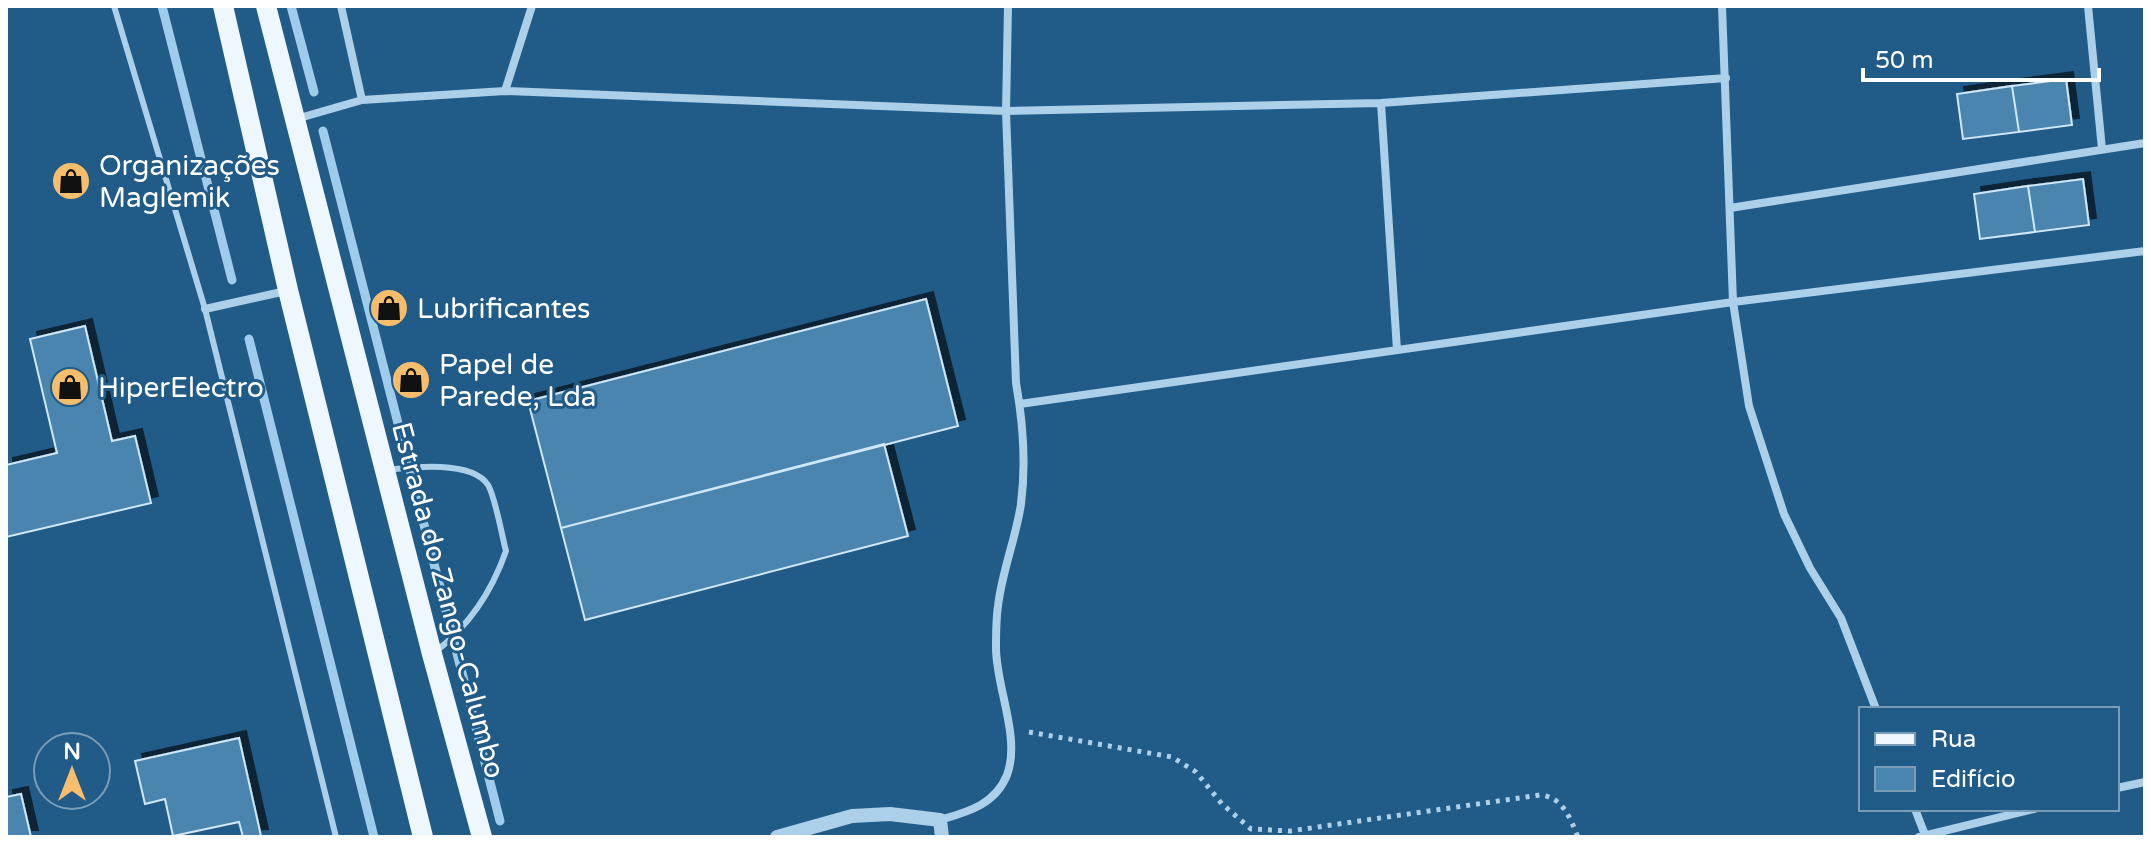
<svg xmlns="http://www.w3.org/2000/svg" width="2151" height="843" font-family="'Varela Round',sans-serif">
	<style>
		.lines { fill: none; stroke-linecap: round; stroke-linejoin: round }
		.stream { stroke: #9fcceb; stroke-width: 9 }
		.building { fill: #4a85af; stroke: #d0e7f7; stroke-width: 2; filter: url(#shadow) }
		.path { stroke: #acd0ea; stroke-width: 5; stroke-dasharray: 4 6; stroke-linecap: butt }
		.service { stroke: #acd0ea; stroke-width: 6 }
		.minor { stroke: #acd0ea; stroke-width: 8 }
		.tertiary { stroke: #acd0ea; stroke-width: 14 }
		.primary { stroke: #eff7fe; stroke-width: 20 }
		.labels { text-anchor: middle; stroke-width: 6; stroke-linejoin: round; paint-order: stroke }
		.poi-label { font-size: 28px; fill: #fff; stroke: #215b87; text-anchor: start }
		.street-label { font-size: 28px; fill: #fff; stroke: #215b87 }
	</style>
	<defs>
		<filter id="shadow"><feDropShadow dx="7" dy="-7" stdDeviation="0" flood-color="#0009"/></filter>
	</defs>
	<rect width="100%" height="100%" fill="#215b87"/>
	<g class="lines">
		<path class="stream" d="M162,6L232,280
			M291,6L314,92
			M323,131L500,821
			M249,339L374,837"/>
	</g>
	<path class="building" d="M2066,79L2072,125L2019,132L2012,86Z
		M2012,86L2019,132L1963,139L1957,94Z
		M2083,179L2089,225L2035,232L2028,186Z
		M2028,186L2035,232L1980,239L1974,194Z
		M926,299L958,426L561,528L528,401Z
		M85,326L112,441L135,436L151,503L6,537V465L57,453L30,339Z
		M884,444L908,536L585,620L561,528Z
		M239,738L261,836L243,837L239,822L173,836L165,799L145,804L135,761Z
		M21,794L31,837H6V797Z"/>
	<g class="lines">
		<path class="path" d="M1029,732L1172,757L1196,772L1222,804L1251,829L1290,831L1540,795C1563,797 1570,818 1578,837"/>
		<path class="service" d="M114,6L205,309L336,837
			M387,470C412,467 472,460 488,485C495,496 502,536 506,551C492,591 469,626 435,652"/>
		<path class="minor" d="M341,6L362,100
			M1722,6L1733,302L1749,406L1784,514L1810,568L1841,618L1876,709
			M2088,6L2102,149
			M505,91L532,6
			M1381,103L1397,350
			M296,119L362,100L505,91L1006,111L1381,103L1726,78
			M1730,208L2145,143
			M205,309L286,291
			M1020,404L1733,302L2145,251
			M2117,788L2145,782
			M1915,809L1925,835
			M940,820C967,812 995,805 1007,775C1021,738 996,687 996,648C996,634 996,619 998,606C1002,571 1016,538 1021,504C1026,465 1023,422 1016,383L1006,111L1008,6
			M1919,837L2034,809"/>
		<path class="tertiary" d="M777,837L852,816L890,814L940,820L942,837"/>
		<path class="primary" d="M223,6L288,290L423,837
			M266,6L432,654L482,837"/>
	</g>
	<defs>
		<g id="shop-disc" transform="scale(2)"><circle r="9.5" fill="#f6bd6d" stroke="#215b87"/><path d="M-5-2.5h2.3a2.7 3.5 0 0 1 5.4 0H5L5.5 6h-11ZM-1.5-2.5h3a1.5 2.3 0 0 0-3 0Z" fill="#111"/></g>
	</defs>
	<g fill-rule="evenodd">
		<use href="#shop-disc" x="71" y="181"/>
		<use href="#shop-disc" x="389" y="308"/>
		<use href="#shop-disc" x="411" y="380"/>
		<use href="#shop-disc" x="70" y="387"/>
	</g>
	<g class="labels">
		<g class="poi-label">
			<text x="99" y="175">Organizações<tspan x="99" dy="32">Maglemik</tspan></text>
			<text x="417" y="318">Lubrificantes</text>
			<text x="439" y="374">Papel de<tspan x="439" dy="32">Parede, Lda</tspan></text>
			<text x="98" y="397">HiperElectro</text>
		</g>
		<g class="street-label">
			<text transform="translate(449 600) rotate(75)" y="10">Estrada do Zango-Calumbo</text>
		</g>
	</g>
	<rect width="2151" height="843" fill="none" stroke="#ffffff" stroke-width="16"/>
	<rect x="1859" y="707" width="260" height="104" fill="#215b87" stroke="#7a9db7" stroke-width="2"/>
	<rect x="1875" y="733" width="40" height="12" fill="#eff7fe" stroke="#7a9db7" stroke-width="2"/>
	<text x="1931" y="747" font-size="24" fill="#ffffff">Rua</text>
	<rect x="1875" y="767" width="40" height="24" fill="#4a85af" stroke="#7a9db7" stroke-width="2"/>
	<text x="1931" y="787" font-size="24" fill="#ffffff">Edifício</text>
	<g transform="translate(72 771)"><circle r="38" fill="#215b87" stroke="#7a9db7" stroke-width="2"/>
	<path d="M0-6L14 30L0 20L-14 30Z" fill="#f6bd6d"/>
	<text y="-12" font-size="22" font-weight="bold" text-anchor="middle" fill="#ffffff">N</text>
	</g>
	<path d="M1863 68v12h236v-12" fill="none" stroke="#ffffff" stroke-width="4"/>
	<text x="1875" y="68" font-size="24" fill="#ffffff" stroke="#215b87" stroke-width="6" paint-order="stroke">50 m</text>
</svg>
